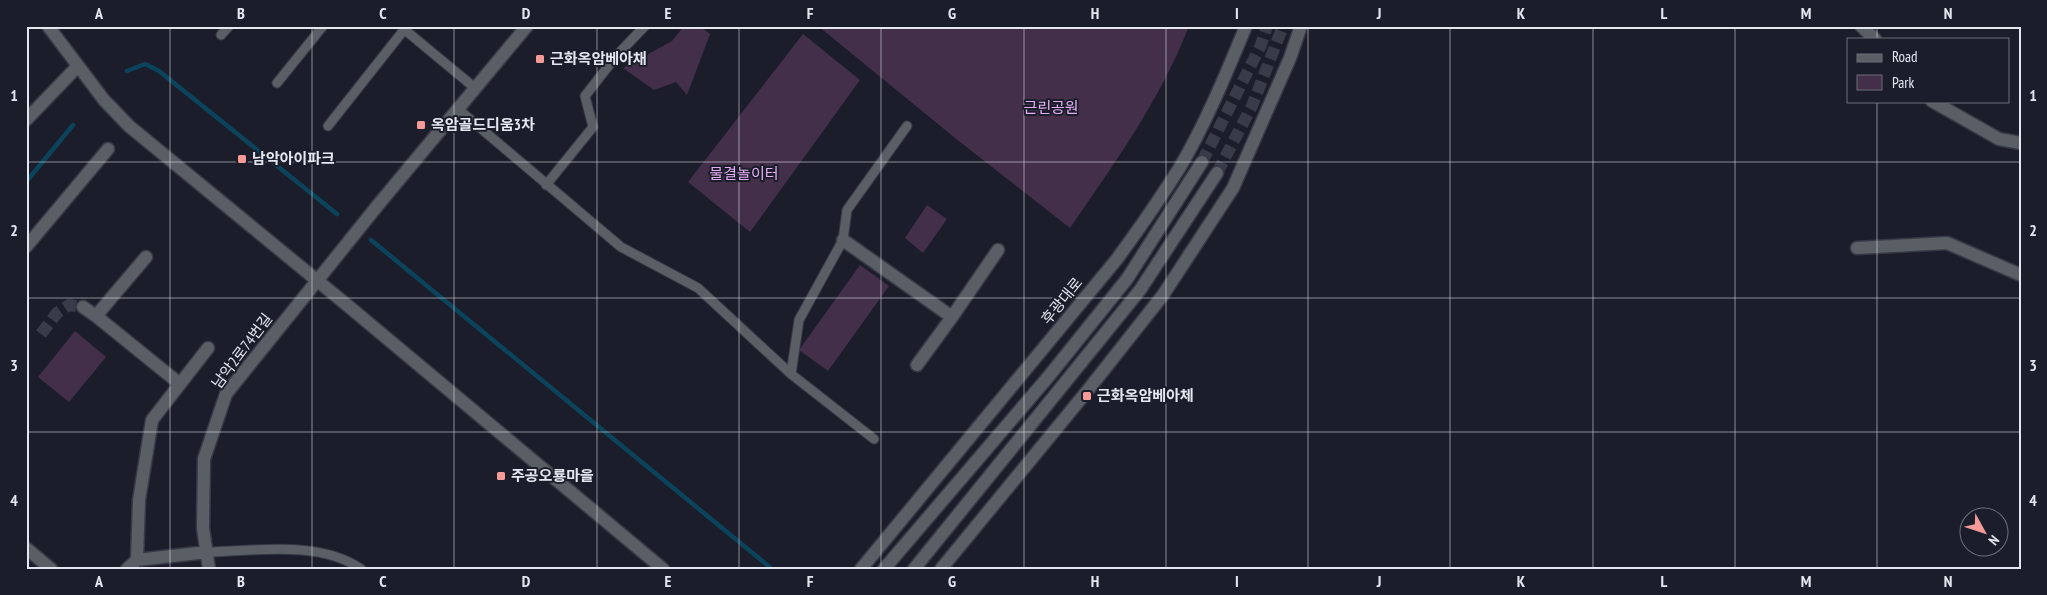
<svg xmlns="http://www.w3.org/2000/svg" width="2047" height="595" font-family="'PT Sans Narrow','Noto Sans KR',sans-serif">
	<style>
		.green { fill: #432f49 }
		.lines { fill: none; stroke-linecap: round; stroke-linejoin: round }
		.stream { stroke: #0a435b; stroke-width: 4.5 }
		.minor-tunnel { stroke: #393c48; stroke-width: 12; stroke-dasharray: 12 6; stroke-linecap: butt }
		.tertiary-tunnel { stroke: #393c48; stroke-width: 12; stroke-dasharray: 12 6; stroke-linecap: butt }
		.service-casing { stroke: #373a46; stroke-width: 11 }
		.pedestrian-casing { stroke: #373a46; stroke-width: 15 }
		.minor-casing { stroke: #373a46; stroke-width: 15 }
		.tertiary-casing { stroke: #373a46; stroke-width: 15 }
		.service { stroke: #5a5f65; stroke-width: 9 }
		.pedestrian { stroke: #5a5f65; stroke-width: 12 }
		.minor { stroke: #5a5f65; stroke-width: 12 }
		.tertiary { stroke: #5a5f65; stroke-width: 12 }
		.grid { fill: none; stroke: #e5e7f0; stroke-width: 1; stroke-opacity: 0.55 }
		.poi-dot { fill: #f59b97; stroke: #1b1e2a; stroke-width: 2 }
		.labels { text-anchor: middle; stroke-width: 4; stroke-linejoin: round; paint-order: stroke }
		.poi-label { font-size: 15px; font-weight: bold; fill: #e5e7f0; stroke: #1b1e2a; text-anchor: start }
		.park-label { font-size: 15px; fill: #e6aef6; stroke: #1b1e2a }
		.street-label { font-size: 15px; fill: #e5e7f0; stroke: #1b1e2a }
		.neatline { fill: none; stroke: #e5e7f0; stroke-width: 2 }
		.grid-label { font-size: 16px; text-anchor: middle; font-weight: bold; fill: #e5e7f0 }
	</style>
	<rect width="100%" height="100%" fill="#1b1e2a"/>
	<path class="green" d="M684,26H700L710,34L687,95L676,82L654,90L623,68L672,41Z
		M818,26H1189C1161,99 1114,164 1070,228L960,142Z
		M803,34L860,80L750,232L688,182Z
		M927,205L947,219L923,253L905,238Z
		M860,265L889,286L828,371L799,350Z
		M75,331L106,357L69,402L38,377Z"/>
	<g class="lines">
		<path class="stream" d="M127,71L145,64L159,71L337,214
			M26,182L73,125
			M371,240L772,569"/>
		<path class="minor-tunnel" d="M41,334L57,313L69,305L83,307"/>
		<path class="tertiary-tunnel" d="M1202,162L1261,45L1267,26
			M1217,173L1252,106L1283,26"/>
		<g class="service-casing">
			<path id="service" d="M405,30L475,88
				M221,35L229,26
				M277,83L323,26
				M458,109L621,247L698,288L791,374L874,439
				M328,126L407,26
				M546,185L593,127L585,96L617,55L645,26
				M791,374L799,320L843,240L847,210L907,126
				M207,552C254,551 320,540 361,569"/>
		</g>
		<g class="pedestrian-casing">
			<path id="pedestrian" d="M843,240L952,317L917,365
				M26,247L108,149
				M952,317L998,250"/>
		</g>
		<g class="minor-casing">
			<path id="minor" d="M1861,26L1875,39
				M1932,101L1999,139L2021,143
				M26,120L77,67
				M1857,248L1947,243L2021,275
				M146,257L96,316L180,384
				M83,307L96,316
				M26,548L51,569
				M137,560L139,500L152,420L208,348
				M127,569L137,560L207,552
				M209,569L203,528L204,459L226,394L378,205L527,26"/>
		</g>
		<g class="tertiary-casing">
			<path id="tertiary" d="M48,26L104,100L129,126L347,305L663,569
				M861,569L1117,259C1139,229 1160,199 1180,167C1205,125 1227,72 1246,26
				M884,569L1049,376L1127,279L1202,162
				M914,569L1140,290L1217,173
				M941,569L1088,390L1163,295L1233,188L1290,58L1301,26"/>
		</g>
		<use href="#service" class="service"/>
		<use href="#pedestrian" class="pedestrian"/>
		<use href="#minor" class="minor"/>
		<use href="#tertiary" class="tertiary"/>
	</g>
	<path class="grid" d="M170,26V569M312,26V569M454,26V569M597,26V569M739,26V569M881,26V569M1024,26V569M1166,26V569M1308,26V569M1450,26V569M1593,26V569M1735,26V569M1877,26V39M1877,101V569M26,162H2021M26,298H2021M26,432H2021"/>
	<g class="poi-dot">
		<rect x="535" y="54" width="10" height="10" rx="2.5"/>
		<rect x="416" y="120" width="10" height="10" rx="2.5"/>
		<rect x="237" y="154" width="10" height="10" rx="2.5"/>
		<rect x="1082" y="391" width="10" height="10" rx="2.5"/>
		<rect x="496" y="471" width="10" height="10" rx="2.5"/>
	</g>
	<g class="labels">
		<g class="poi-label">
			<text x="550" y="64">근화옥암베아채</text>
			<text x="431" y="130">옥암골드디움3차</text>
			<text x="252" y="164">남악아이파크</text>
			<text x="1097" y="401">근화옥암베아체</text>
			<text x="511" y="481">주공오룡마을</text>
		</g>
		<g class="park-label">
			<text x="1051" y="113">근린공원</text>
			<text x="744" y="179">물결놀이터</text>
		</g>
		<g class="street-label">
			<text transform="translate(1062 301) rotate(-51)" y="5">후광대로</text>
			<text transform="translate(242 351) rotate(-53)" y="5">남악2로74번길</text>
		</g>
	</g>
	<rect width="2047" height="595" fill="none" stroke="#1b1e2a" stroke-width="55"/>
	<rect x="1847" y="38" width="162" height="65" fill="#1b1e2a" stroke="#6c6e79"/>
	<rect x="1857" y="54" width="25" height="8" fill="#5a5f65" stroke="#6c6e79"/>
	<text x="1892" y="62" font-size="15" fill="#e5e7f0">Road</text>
	<rect x="1857" y="75" width="25" height="15" fill="#432f49" stroke="#6c6e79"/>
	<text x="1892" y="88" font-size="15" fill="#e5e7f0">Park</text>
	<g transform="translate(1984 532) rotate(130)"><circle r="24" fill="#1b1e2a" stroke="#6c6e79"/>
	<path d="M0-4L9 19L0 12L-9 19Z" fill="#f59b97"/>
	<text y="-8" font-size="14" font-weight="bold" text-anchor="middle" fill="#e5e7f0">N</text>
	</g>
	<rect x="28" y="28" width="1992" height="540" class="neatline"/>
	<g class="grid-label">
		<text x="99" y="19">A</text>
		<text x="241" y="19">B</text>
		<text x="383" y="19">C</text>
		<text x="526" y="19">D</text>
		<text x="668" y="19">E</text>
		<text x="810" y="19">F</text>
		<text x="952" y="19">G</text>
		<text x="1095" y="19">H</text>
		<text x="1237" y="19">I</text>
		<text x="1379" y="19">J</text>
		<text x="1521" y="19">K</text>
		<text x="1664" y="19">L</text>
		<text x="1806" y="19">M</text>
		<text x="1948" y="19">N</text>
		<text x="14" y="101">1</text>
		<text x="2033" y="101">1</text>
		<text x="14" y="236">2</text>
		<text x="2033" y="236">2</text>
		<text x="14" y="371">3</text>
		<text x="2033" y="371">3</text>
		<text x="14" y="506">4</text>
		<text x="2033" y="506">4</text>
		<text x="99" y="587">A</text>
		<text x="241" y="587">B</text>
		<text x="383" y="587">C</text>
		<text x="526" y="587">D</text>
		<text x="668" y="587">E</text>
		<text x="810" y="587">F</text>
		<text x="952" y="587">G</text>
		<text x="1095" y="587">H</text>
		<text x="1237" y="587">I</text>
		<text x="1379" y="587">J</text>
		<text x="1521" y="587">K</text>
		<text x="1664" y="587">L</text>
		<text x="1806" y="587">M</text>
		<text x="1948" y="587">N</text>
	</g>
</svg>
